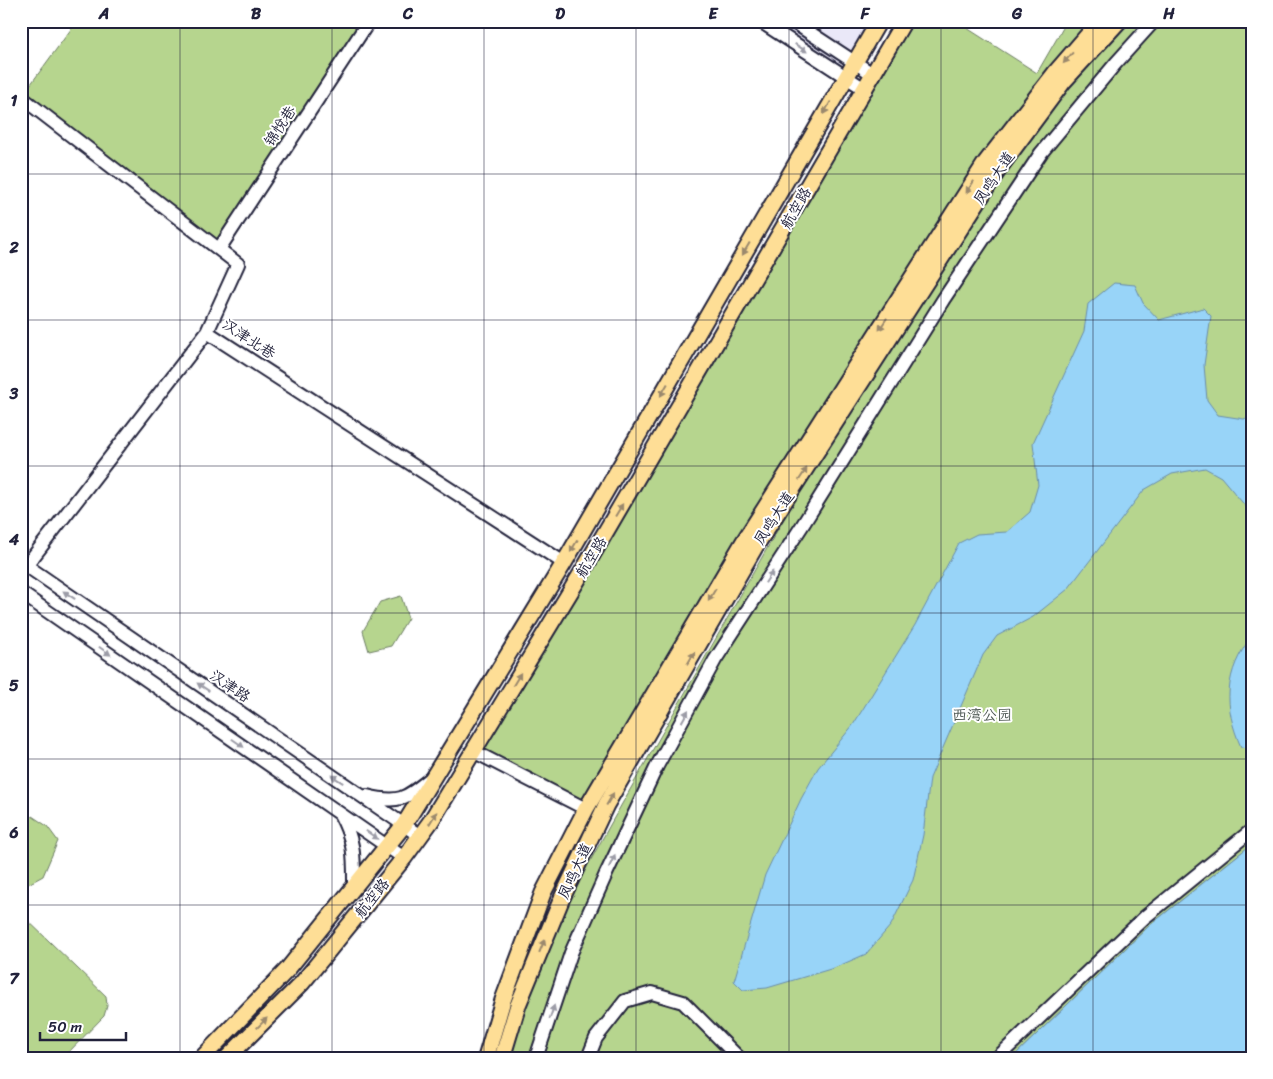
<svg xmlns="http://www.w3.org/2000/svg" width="1273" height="1079" font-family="Sriracha,'LXGW WenKai TC',sans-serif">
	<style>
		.built { fill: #eae8f8 }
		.green { fill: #b6d58e; stroke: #6c7c64 }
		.water { fill: #98d4f8; stroke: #698dac }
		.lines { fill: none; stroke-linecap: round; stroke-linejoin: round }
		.minor-casing { stroke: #22223b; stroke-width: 16 }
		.major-casing { stroke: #22223b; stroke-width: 19 }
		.minor { stroke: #fff; stroke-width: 12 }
		.major { stroke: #fede96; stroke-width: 15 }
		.oneway { fill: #9c9ca7 }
		.oneway2 { fill: #9b896d }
		.grid { fill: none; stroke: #22223b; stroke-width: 1; stroke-opacity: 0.55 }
		.labels { text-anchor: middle; stroke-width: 4; stroke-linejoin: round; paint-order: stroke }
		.street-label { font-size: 15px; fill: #22223b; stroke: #fff }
		.park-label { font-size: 15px; fill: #4e5854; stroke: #fff }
		.neatline { fill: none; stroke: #22223b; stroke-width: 2 }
		.grid-label { font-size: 16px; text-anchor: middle; font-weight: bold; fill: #22223b }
	</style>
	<rect width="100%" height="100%" fill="#fff"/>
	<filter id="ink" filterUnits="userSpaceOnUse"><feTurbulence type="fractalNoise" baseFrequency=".02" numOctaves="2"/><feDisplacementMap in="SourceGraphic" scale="10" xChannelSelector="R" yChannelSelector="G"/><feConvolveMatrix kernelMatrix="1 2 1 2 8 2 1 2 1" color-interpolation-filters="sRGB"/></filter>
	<g filter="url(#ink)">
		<path class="built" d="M760,21H879L846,77Z"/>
		<path class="green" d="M77,21H367L219,243L22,96Z
			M904,21H956L1037,73L1067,21H1252V844L1149,926L1012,1058H492L565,907L610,825L979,175L586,809L473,751Z
			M401,596L408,618L391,646L369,651L363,631L380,602Z
			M32,816L47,826L58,841L43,876L21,888V827Z
			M21,914L106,996L107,1006L104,1016L63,1058H21Z"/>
		<path class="water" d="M1114,283L1135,285L1143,303L1159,320L1203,308L1211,316L1204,365L1207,400L1218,415L1244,419L1252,416V514L1221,477L1205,468L1172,474L1144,490L1068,589L1033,617L997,636L983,655L930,778L923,835L913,880L891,925L866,954L834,968L767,988L743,990L734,981L765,875L801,799L818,768L853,725L915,625L959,543L977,534L1007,532L1030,512L1038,485L1033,443L1084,331L1088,304Z
			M1252,636V748L1241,747C1223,706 1224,672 1252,636Z
			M1252,844V1058H1012L1149,926Z"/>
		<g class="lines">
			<g class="minor-casing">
				<path id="minor" d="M760,21L866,90
					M792,21L874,75
					M21,97L238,264L207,332L564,563
					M219,249L369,21
					M21,562L420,836
					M26,566L207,332
					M21,593L404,858
					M473,751L586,809
					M367,796C399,804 405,799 430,779
					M340,814C355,842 354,856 354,887
					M536,1058L571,953L606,874L657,766L715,660L802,526L943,300L1041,153L1116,63L1154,21
					M588,1058L596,1038L625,1001L652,993L683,1002L739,1058
					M997,1058L1145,917L1252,830"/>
			</g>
			<g class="major-casing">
				<path id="major" d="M202,1058L287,970L404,825L564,563L879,21
					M227,1058L302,983L404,858L431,821L581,574L904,21
					M486,1058L503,1000L543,893L586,809L744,541L986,162L1055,73L1100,21
					M502,1058L518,1005L562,898L606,805L755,547L1000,167L1063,82L1119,21"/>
			</g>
			<use href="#minor" class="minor"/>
			<use href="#major" class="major"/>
		</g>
		<defs><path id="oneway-solid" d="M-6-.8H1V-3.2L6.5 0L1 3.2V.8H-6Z" transform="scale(1.25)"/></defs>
		<g class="oneway">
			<use href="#oneway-solid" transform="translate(801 48) rotate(33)"/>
			<use href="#oneway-solid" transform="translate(769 577) rotate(-57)"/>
			<use href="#oneway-solid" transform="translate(69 595) rotate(-146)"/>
			<use href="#oneway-solid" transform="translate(105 651) rotate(35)"/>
			<use href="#oneway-solid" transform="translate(203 687) rotate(-146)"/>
			<use href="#oneway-solid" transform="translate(685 716) rotate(-61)"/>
			<use href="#oneway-solid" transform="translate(238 743) rotate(35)"/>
			<use href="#oneway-solid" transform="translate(337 779) rotate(-146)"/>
			<use href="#oneway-solid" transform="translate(372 835) rotate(35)"/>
			<use href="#oneway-solid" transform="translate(612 861) rotate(-65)"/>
			<use href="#oneway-solid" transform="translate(552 1012) rotate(-71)"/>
		</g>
		<g class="oneway2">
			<use href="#oneway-solid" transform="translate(1068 58) rotate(131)"/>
			<use href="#oneway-solid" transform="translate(827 108) rotate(120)"/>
			<use href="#oneway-solid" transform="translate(970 187) rotate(123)"/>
			<use href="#oneway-solid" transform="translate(746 249) rotate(120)"/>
			<use href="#oneway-solid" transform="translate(883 324) rotate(123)"/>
			<use href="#oneway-solid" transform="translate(664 390) rotate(120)"/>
			<use href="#oneway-solid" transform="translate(803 474) rotate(-57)"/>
			<use href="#oneway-solid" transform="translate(619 510) rotate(-59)"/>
			<use href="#oneway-solid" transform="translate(574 546) rotate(120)"/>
			<use href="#oneway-solid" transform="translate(712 595) rotate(121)"/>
			<use href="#oneway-solid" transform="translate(691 658) rotate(-60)"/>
			<use href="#oneway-solid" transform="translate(517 679) rotate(-59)"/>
			<use href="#oneway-solid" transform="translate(610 799) rotate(-60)"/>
			<use href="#oneway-solid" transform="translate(433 818) rotate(-58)"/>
			<use href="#oneway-solid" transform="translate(542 946) rotate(-68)"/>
			<use href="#oneway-solid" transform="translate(262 1023) rotate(-45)"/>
		</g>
	</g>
	<path class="grid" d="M180,21V1058M332,21V1058M484,21V1058M636,21V1058M789,21V1058M941,21V1058M1093,21V1058M21,174H1252M21,320H1252M21,466H1252M21,613H1252M21,759H1252M21,905H1252"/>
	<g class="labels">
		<g class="street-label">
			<text transform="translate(280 126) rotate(-57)" y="5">锦悦巷</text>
			<text transform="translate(994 178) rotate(-56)" y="5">凤鸣大道</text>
			<text transform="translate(796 208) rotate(-60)" y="5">航空路</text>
			<text transform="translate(249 339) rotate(33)" y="5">汉津北巷</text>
			<text transform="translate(774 518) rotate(-57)" y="5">凤鸣大道</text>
			<text transform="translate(591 557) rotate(-59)" y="5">航空路</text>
			<text transform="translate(230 686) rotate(34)" y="5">汉津路</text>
			<text transform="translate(575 871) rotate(-65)" y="5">凤鸣大道</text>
			<text transform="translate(372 898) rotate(-51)" y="5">航空路</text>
		</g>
		<g class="park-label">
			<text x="982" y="720">西湾公园</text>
		</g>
	</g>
	<rect width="1273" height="1079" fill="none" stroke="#fff" stroke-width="55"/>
	<path d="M40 1032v8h86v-8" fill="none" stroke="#22223b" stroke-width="2.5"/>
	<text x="48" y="1032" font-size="15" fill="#22223b" stroke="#ffffff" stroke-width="4" paint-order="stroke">50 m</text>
	<rect x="28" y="28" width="1218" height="1024" class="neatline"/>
	<g class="grid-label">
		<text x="104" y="19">A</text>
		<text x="256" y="19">B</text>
		<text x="408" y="19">C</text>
		<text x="560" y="19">D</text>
		<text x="713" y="19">E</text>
		<text x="865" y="19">F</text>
		<text x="1017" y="19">G</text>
		<text x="1169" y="19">H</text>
		<text x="14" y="106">1</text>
		<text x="14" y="253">2</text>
		<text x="14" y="399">3</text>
		<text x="14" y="545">4</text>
		<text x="14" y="691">5</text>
		<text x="14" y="838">6</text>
		<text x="14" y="984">7</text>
	</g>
</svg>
